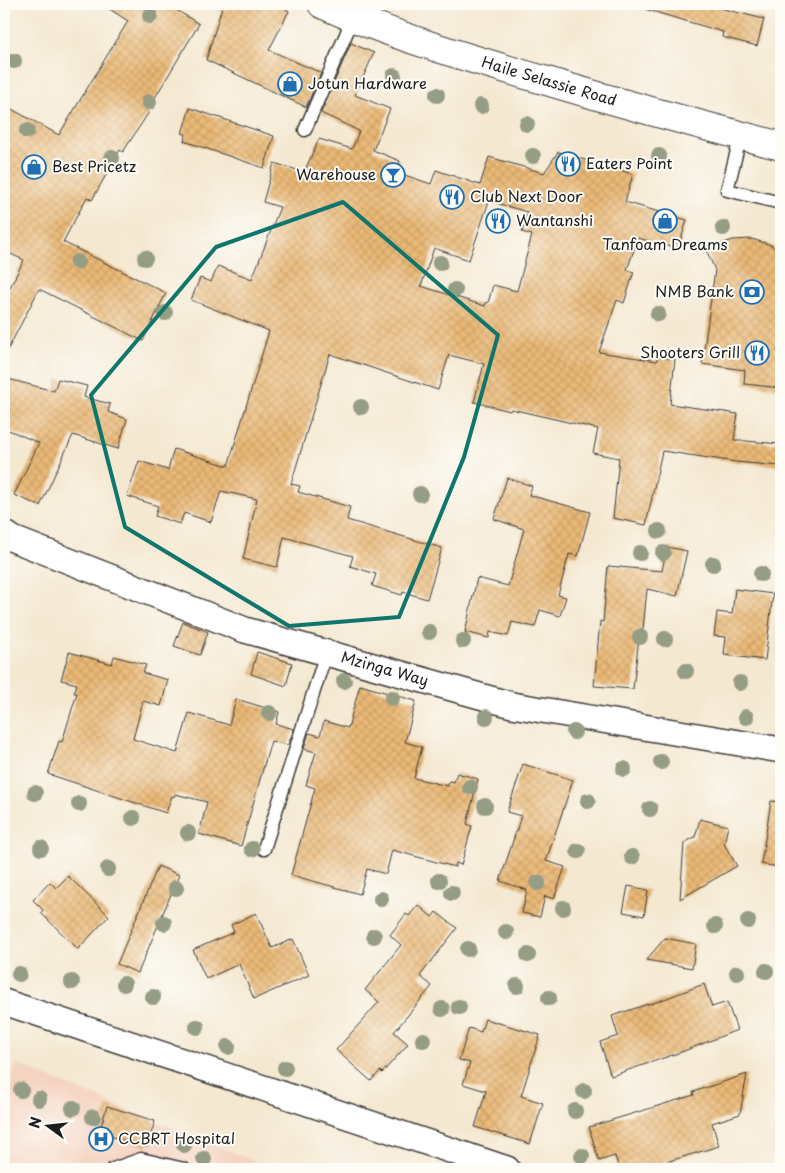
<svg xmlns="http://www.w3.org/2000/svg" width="785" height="1173" font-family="'Playpen Sans',sans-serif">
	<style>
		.built { fill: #f5d3c1 }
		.building { fill: url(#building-cross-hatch); fill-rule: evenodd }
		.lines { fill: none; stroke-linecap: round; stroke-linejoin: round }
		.lane-casing { stroke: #3c3b37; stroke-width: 15 }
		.street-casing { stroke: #3c3b37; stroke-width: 28 }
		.secondary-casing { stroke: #3c3b37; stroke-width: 30 }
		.lane { stroke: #fff; stroke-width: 12 }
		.street { stroke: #fff; stroke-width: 25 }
		.secondary { stroke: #fff; stroke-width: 28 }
		.tree { fill: #969d85 }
		.marked { fill: none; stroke: #0f766e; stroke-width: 4; stroke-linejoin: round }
		.labels { text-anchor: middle; stroke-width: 4; stroke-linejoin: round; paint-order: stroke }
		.street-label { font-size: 15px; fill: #1c1c1c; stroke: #fdfcf7 }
		.poi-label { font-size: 15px; fill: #1c1c1c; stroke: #fdfcf7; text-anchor: start }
	</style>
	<defs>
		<pattern id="building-cross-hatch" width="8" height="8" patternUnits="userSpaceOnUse" patternTransform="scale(1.25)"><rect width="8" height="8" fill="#ebb977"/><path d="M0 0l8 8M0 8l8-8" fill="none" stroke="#c99e66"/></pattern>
	</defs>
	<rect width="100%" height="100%" fill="#fdfcf7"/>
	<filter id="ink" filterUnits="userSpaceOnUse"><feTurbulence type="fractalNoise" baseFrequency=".02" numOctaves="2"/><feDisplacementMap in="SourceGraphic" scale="10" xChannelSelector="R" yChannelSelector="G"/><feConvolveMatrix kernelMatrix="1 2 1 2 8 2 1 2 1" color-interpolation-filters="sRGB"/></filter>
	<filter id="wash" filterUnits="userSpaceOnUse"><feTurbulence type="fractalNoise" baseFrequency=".0096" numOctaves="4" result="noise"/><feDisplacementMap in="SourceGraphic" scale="20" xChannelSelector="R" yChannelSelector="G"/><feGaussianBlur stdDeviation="1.12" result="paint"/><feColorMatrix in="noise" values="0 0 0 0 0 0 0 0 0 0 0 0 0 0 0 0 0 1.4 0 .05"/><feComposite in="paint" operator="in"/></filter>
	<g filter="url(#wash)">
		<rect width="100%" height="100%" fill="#f4e8d1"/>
		<path class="built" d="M16,1064L273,1169H4V1108Z"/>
		<g id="blocks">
			<path class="building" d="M102,4H167L199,24L147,111L149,112L123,152L120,150L92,200L87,197L63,242L166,293L143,341L39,289L4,357V299L24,260L4,251V105L59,135L128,21Z
				M223,4H276L289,11L269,50L321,73L306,107L206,60Z
				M646,4H720L719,8L764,19L757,46L722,37L723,32L645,9Z
				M351,43L374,53L355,95L390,109L373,150L400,161L396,172L431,184L436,170L480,185L489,157L544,173L558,152L633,174L625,202L687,220L678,249L638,238L627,270L634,272L624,303L617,300L599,352L657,361V357L675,359L670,404L738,414L734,440L781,444V466L736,462L662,451L646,525L613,518L619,458L593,453L598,429L511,409L510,411L474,402L484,364L449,355L438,390L330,354L291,484L300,486L298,492L350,507L347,520L442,548L427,599L403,592L402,595L372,586L376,574L350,566L353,556L284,537L277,567L243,559L257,499L221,491L211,522L184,513L180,524L155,516L158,506L127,496L139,461L168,470L174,449L228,466L269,331L191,300L200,278L211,282L218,266L252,279L280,207L263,202L274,163L304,172L319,139L352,149L359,131L321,113ZM489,201L527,212L522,232L532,235L517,291L493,285L488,303L486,302L485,306L421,286L434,248L469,260Z
				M190,108L274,136L264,168L184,141L186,134L182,133Z
				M752,239L771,245L781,253V388L744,384L745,370L702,364L715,270L705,247L716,246L733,240Z
				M4,378L54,391L58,379L87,386L84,397L110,404L108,412L127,419L118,449L73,435L40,506L14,495L39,443L4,428Z
				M507,478L532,486L529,495L590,512L578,556L569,554L558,595L566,597L560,616L540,610L535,627L512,622L508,636L490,632L489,638L465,632L477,578L508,586L524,529L494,519Z
				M667,547L687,551L677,596L647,589L643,629H640L633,689L594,686L600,621L603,622L608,566L662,571Z
				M735,589L773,594L765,660L724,655L726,637L714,636L717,612L732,614Z
				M183,622L208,632L200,655L174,646Z
				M69,652L112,664L114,656L146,665L143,673L168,680L161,706L143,701L133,739L177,753L189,713L229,725L236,699L279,712L276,724L294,729L288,745L271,741L241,846L199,834L207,802L175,794L174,797L172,796L166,813L48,774L59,741L62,742L77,693H74L77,684L61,680Z
				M257,652L292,663L286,686L251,674Z
				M360,685L416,701L405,742L422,747L414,778L448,786L449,781L454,782L457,773L478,779L467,824L472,826L461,865L456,863L455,867L392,850L386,874L367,869L360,894L291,875L315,788L306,785L316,752L304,749L309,733L320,736L324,721L348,728Z
				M523,764L573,780L546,861L565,867L554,899L545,896L540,917L522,913L527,890L500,881L521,816L507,812Z
				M771,801L781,802V852L779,867L761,864Z
				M700,819L728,826L724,844L737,866L680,899L684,843L695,837Z
				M158,866L179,875L138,973L117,964Z
				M68,876L109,916L78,949L41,913L43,910L33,900L50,882L56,888Z
				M628,886L648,890L644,916L623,912Z
				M418,905L432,917L436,912L457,928L420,976L432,986L394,1032L408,1044L382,1073L380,1071L371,1081L336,1050L379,1002L365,990L401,945L390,935L406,914L409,916Z
				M256,913L272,948L293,939L309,975L254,999L239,964L206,979L193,950L234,932L231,925Z
				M665,938L696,944L692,968L646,960Z
				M704,984L712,1007L727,1002L737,1030L684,1051L611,1076L600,1042L618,1036L612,1016L651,1003V1004Z
				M485,1019L540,1035L521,1096L543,1103L530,1144L475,1127L486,1091L463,1084L470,1063L459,1060L469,1028L481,1032Z
				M747,1074L740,1114L712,1123L719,1146L643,1169H619L615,1156L599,1161L589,1127L694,1095L693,1092Z
				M107,1106L155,1121L147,1147L99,1133Z"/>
		</g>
	</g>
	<g filter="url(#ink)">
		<use href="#blocks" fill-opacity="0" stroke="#3c3b37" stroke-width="1"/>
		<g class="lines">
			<g class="lane-casing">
				<path id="lane" d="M305,130L353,18
					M741,135L727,190L781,203
					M264,849L326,653
					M113,1169L141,1159L184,1169"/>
			</g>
			<g class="street-casing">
				<g id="street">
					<path id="s1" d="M4,533L13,539L245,630L512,705L781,750"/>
					<path d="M4,1002L507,1169"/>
				</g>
			</g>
			<g class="secondary-casing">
				<g id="secondary">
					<path id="s2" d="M322,4C390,35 468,58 540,79C620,103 700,125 781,146"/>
				</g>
			</g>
			<use href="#lane" class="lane"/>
			<use href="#street" class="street"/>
			<use href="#secondary" class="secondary"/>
		</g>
		<g class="tree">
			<circle cx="150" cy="16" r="8"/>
			<circle cx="14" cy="61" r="8"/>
			<circle cx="394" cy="76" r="8"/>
			<circle cx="437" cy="95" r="8"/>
			<circle cx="149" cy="102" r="8"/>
			<circle cx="481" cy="106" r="8"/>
			<circle cx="527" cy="124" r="8"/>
			<circle cx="27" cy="131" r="8"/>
			<circle cx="533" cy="156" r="8"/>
			<circle cx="659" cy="156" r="8"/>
			<circle cx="112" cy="158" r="8"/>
			<circle cx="723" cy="228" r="8"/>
			<circle cx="145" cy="258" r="8"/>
			<circle cx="77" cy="262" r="8"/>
			<circle cx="440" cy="263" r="8"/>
			<circle cx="455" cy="290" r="8"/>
			<circle cx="165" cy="313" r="8"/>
			<circle cx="658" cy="314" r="8"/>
			<circle cx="361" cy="407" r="8"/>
			<circle cx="420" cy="494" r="8"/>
			<circle cx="659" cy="531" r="8"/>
			<circle cx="640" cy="553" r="8"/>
			<circle cx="663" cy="553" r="8"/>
			<circle cx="713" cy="564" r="8"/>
			<circle cx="761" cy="574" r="8"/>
			<circle cx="429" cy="632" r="8"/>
			<circle cx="640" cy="637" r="8"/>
			<circle cx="665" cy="639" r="8"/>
			<circle cx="463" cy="641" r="8"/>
			<circle cx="686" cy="671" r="8"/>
			<circle cx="344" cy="681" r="8"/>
			<circle cx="740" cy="683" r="8"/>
			<circle cx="392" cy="698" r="8"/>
			<circle cx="269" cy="713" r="8"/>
			<circle cx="486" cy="717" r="8"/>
			<circle cx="746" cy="717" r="8"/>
			<circle cx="574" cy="732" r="8"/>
			<circle cx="661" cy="762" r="8"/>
			<circle cx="624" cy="769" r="8"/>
			<circle cx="470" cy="787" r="8"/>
			<circle cx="35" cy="793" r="8"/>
			<circle cx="588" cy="801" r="8"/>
			<circle cx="79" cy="804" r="8"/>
			<circle cx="485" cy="806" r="8"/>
			<circle cx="650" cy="809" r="8"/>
			<circle cx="133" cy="818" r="8"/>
			<circle cx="188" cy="833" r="8"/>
			<circle cx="41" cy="848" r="8"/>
			<circle cx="252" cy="849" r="8"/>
			<circle cx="578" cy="851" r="8"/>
			<circle cx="632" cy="857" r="8"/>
			<circle cx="108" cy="869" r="8"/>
			<circle cx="439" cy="881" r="8"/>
			<circle cx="538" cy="883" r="8"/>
			<circle cx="176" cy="888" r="8"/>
			<circle cx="452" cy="893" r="8"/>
			<circle cx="381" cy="899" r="8"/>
			<circle cx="563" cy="908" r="8"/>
			<circle cx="748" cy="921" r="8"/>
			<circle cx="164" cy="923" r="8"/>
			<circle cx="715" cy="926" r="8"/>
			<circle cx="506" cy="932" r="8"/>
			<circle cx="374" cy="936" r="8"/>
			<circle cx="468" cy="949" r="8"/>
			<circle cx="528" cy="955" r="8"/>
			<circle cx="766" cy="971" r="8"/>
			<circle cx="737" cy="973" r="8"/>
			<circle cx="19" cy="974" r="8"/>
			<circle cx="72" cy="982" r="8"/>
			<circle cx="124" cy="984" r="8"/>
			<circle cx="517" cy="986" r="8"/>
			<circle cx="153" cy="997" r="8"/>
			<circle cx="549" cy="998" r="8"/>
			<circle cx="459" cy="1007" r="8"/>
			<circle cx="442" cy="1009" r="8"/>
			<circle cx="197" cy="1027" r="8"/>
			<circle cx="423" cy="1040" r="8"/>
			<circle cx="228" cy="1047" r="8"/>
			<circle cx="285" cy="1068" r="8"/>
			<circle cx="21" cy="1090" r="8"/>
			<circle cx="584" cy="1091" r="8"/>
			<circle cx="39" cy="1099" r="8"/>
			<circle cx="73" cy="1108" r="8"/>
			<circle cx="575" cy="1111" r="8"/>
			<circle cx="93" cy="1117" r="8"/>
			<circle cx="184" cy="1145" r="8"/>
			<circle cx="582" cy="1156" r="8"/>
			<circle cx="204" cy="1159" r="8"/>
		</g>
	</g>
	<path class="marked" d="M343,202L498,335L464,457L399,617L289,626L125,527L91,395L216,247Z"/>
	<defs>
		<g id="shop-ring" transform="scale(1.25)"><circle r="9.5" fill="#fdfcf7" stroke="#1f6fb2" stroke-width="1.5"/><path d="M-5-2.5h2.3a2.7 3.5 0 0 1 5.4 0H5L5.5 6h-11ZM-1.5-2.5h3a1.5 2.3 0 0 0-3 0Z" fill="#1f6fb2"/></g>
		<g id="restaurant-ring" transform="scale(1.25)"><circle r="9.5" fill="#fdfcf7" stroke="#1f6fb2" stroke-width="1.5"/><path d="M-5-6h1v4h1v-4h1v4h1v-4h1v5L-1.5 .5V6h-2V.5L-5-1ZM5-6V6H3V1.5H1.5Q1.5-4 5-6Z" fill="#1f6fb2"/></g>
		<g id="bar-ring" transform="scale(1.25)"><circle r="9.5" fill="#fdfcf7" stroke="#1f6fb2" stroke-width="1.5"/><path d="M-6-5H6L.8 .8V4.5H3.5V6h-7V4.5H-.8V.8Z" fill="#1f6fb2"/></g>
		<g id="bank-ring" transform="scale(1.25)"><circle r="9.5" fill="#fdfcf7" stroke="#1f6fb2" stroke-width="1.5"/><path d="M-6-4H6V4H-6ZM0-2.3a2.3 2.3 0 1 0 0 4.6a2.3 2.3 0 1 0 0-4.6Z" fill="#1f6fb2"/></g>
		<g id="hospital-ring" transform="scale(1.25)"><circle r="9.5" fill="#fdfcf7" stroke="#1f6fb2" stroke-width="1.5"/><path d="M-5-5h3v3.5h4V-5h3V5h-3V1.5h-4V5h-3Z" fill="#1f6fb2"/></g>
	</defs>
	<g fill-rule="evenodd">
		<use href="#shop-ring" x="290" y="84"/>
		<use href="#restaurant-ring" x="568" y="164"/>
		<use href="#shop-ring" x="34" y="167"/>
		<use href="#bar-ring" x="393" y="175"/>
		<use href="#restaurant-ring" x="452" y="197"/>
		<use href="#restaurant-ring" x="498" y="221"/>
		<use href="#shop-ring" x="665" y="221"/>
		<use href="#bank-ring" x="752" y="292"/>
		<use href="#restaurant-ring" x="757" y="353"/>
		<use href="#hospital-ring" x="101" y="1139"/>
	</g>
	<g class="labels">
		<g class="street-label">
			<text dy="5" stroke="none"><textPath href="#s2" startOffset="240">Haile Selassie Road</textPath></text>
			<text dy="5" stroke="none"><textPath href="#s1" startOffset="405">Mzinga Way</textPath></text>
		</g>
		<g class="poi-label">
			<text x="308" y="89">Jotun Hardware</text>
			<text x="586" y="169">Eaters Point</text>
			<text x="52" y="172">Best Pricetz</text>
			<text x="376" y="180" text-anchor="end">Warehouse</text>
			<text x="470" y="202">Club Next Door</text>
			<text x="516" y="226">Wantanshi</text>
			<text x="665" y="250" text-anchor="middle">Tanfoam Dreams</text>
			<text x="734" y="297" text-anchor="end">NMB Bank</text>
			<text x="740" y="358" text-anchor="end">Shooters Grill</text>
			<text x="118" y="1144">CCBRT Hospital</text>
		</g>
	</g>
	<rect width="785" height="1173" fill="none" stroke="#fdfcf7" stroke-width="20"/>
	<g transform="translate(48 1126) rotate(285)" stroke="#fdfcf7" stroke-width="4" paint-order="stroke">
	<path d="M0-4L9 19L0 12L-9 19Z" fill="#1c1c1c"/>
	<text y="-8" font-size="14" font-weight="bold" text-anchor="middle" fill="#1c1c1c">N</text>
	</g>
</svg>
